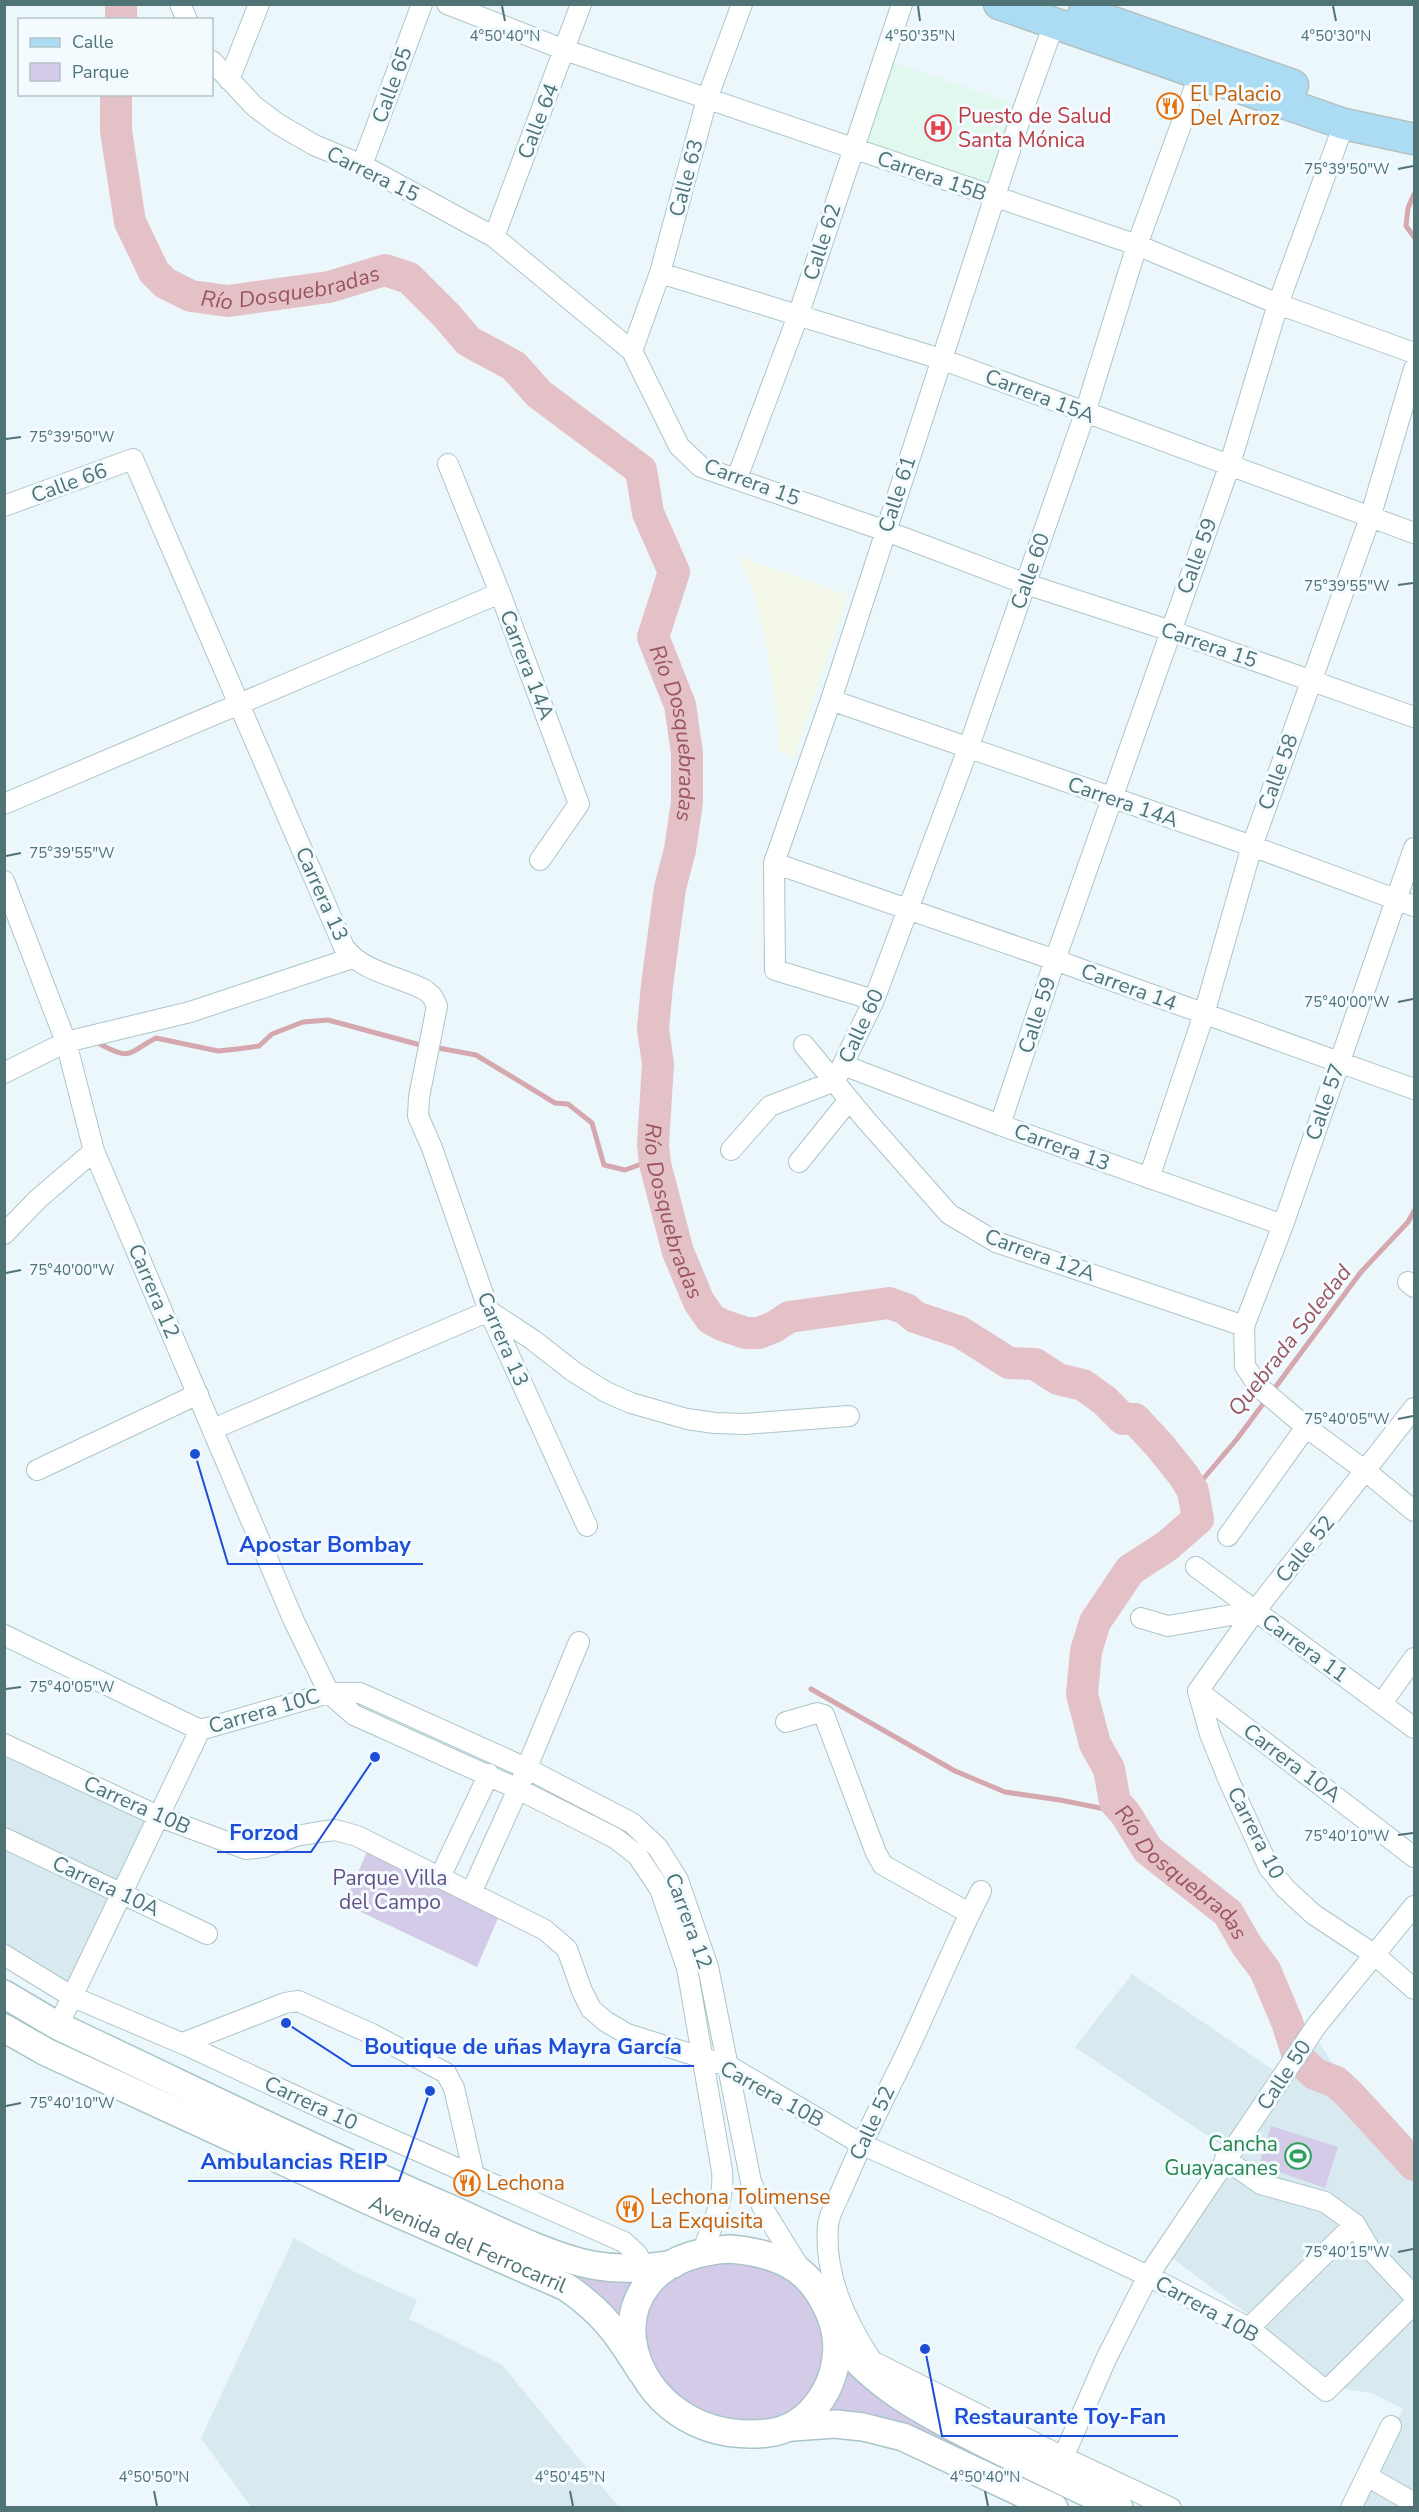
<svg xmlns="http://www.w3.org/2000/svg" width="1419" height="2512" font-family="'Nunito Sans',sans-serif">
	<style>
		.residential { fill: #d8eaf0 }
		.education { fill: #f3f8e8 }
		.medical { fill: #e0f8ee }
		.green { fill: #d4cbe9 }
		.lines { fill: none; stroke-linecap: round; stroke-linejoin: round }
		.stream { stroke: #d5a8af; stroke-width: 5 }
		.river { stroke: #e4c1c7; stroke-width: 32 }
		.street-casing { stroke: #acc5c9; stroke-width: 22 }
		.secondary-casing { stroke: #a9c5ca; stroke-width: 30 }
		.primary-casing { stroke: #b2c2c3; stroke-width: 33 }
		.street { stroke: #fff; stroke-width: 20 }
		.secondary { stroke: #fff; stroke-width: 27 }
		.primary { stroke: #abdcf4; stroke-width: 30 }
		.ticks { fill: none; stroke: #507476; stroke-width: 2 }
		.labels { text-anchor: middle; stroke-width: 6; stroke-linejoin: round; paint-order: stroke }
		.street-label { font-size: 21px; fill: #507476; stroke: #f3fbfe }
		.food-label { font-size: 21px; fill: #c56008; stroke: #f3fbfe; text-anchor: start }
		.health-label { font-size: 21px; fill: #be3a42; stroke: #f3fbfe; text-anchor: start }
		.park-label { font-size: 21px; fill: #654f86; stroke: #f3fbfe }
		.leisure-label { font-size: 21px; fill: #27864d; stroke: #f3fbfe; text-anchor: end }
		.water-label { font-size: 22px; font-style: italic; fill: #9b555f; stroke: #f3fbfe }
		.ticks-label { font-size: 15px; text-anchor: middle; fill: #507476; stroke: #f3fbfe; stroke-width: 6; stroke-linejoin: round; paint-order: stroke }
		.leader { fill: none; stroke: #1d4ed8; stroke-width: 2 }
		.callout-dot { fill: #1d4ed8; stroke: #f3fbfe; stroke-width: 2 }
		.callout-label { font-size: 22px; text-anchor: middle; font-weight: bold; fill: #1d4ed8; stroke: #f3fbfe; stroke-width: 6; stroke-linejoin: round; paint-order: stroke }
	</style>
	<rect width="100%" height="100%" fill="#ecf7fb"/>
	<path class="residential" d="M4,1744L160,1817L71,1996L5,1955Z
		M1132,1974L1278,2073L1295,2077L1309,2027L1378,2134L1414,2159V2507H1355L1403,2409L1372,2393L1322,2386L1264,2333L1262,2325L1168,2255L1236,2155L1075,2047Z
		M294,2238L355,2272L417,2300L409,2319L502,2365L619,2507H251L201,2438Z"/>
	<path class="education" d="M739,557L848,595L794,757L780,752L776,703L766,645L756,600Z"/>
	<path class="medical" d="M882,59L1024,107L994,197L852,149Z"/>
	<path class="green" d="M371,1843L502,1909L477,1967L344,1904Z
		M1271,2126L1338,2147L1325,2188L1259,2165Z
		M782,2261L836,2334L1054,2478L1047,2504L903,2437L706,2427L543,2262L673,2264Z"/>
	<g class="lines">
		<path class="stream" d="M1414,194L1408,208L1406,226L1414,237
			M100,1044C133,1062 128,1052 156,1038L218,1051L237,1049L259,1046L272,1034L303,1022L328,1020L424,1046
			M433,1047L476,1055L555,1103L568,1104L592,1123L604,1165L625,1170L644,1163L655,1164
			M1193,1491L1237,1439L1361,1272L1408,1222L1414,1211
			M811,1689L955,1771L1005,1792L1060,1800L1125,1813"/>
		<g class="river">
			<path d="M121,20V4"/>
			<path id="s1" d="M116,94V131L130,222L154,272L165,283L191,296L228,301L329,287L385,270L409,278L447,316L468,341L514,366L539,394L641,470L648,513L674,572L653,637L680,705L687,753V802L680,850L670,888L657,985L653,1029L658,1064L653,1144L655,1164L678,1252L699,1302L711,1319L722,1325L746,1333H759L774,1327L789,1317L889,1303L906,1309L915,1317L960,1332L1009,1363L1035,1364L1058,1379L1083,1385L1104,1400L1123,1419H1135L1160,1446L1184,1476L1193,1491L1198,1519L1167,1546L1130,1570L1095,1622L1086,1651L1082,1694L1095,1744L1109,1769L1115,1802L1125,1813L1148,1850L1228,1913L1247,1946L1265,1970L1287,2022L1299,2059L1315,2074L1336,2082L1350,2095L1414,2165"/>
		</g>
		<g class="street-casing">
			<path id="street" d="M180,4L187,20
				M447,4L565,50L1137,245L1278,304L1414,353
				M212,61L254,106L278,124L314,145L362,165L494,237L632,351L679,446L701,467L886,531L1026,584L1171,631L1414,717
				M229,80L259,4
				M362,165L422,4
				M494,237L581,4
				M660,273L941,359L1414,533
				M632,351L660,273L707,99L742,4
				M448,464L500,593L579,804L540,860
				M737,478L799,313L902,4
				M4,506L133,459L344,947C362,972 398,976 425,990L432,996L437,1006L419,1097L418,1116L432,1148L489,1311L587,1526
				M831,700L1252,846L1414,906
				M4,804L500,593
				M1414,848L1283,1225L1244,1326L1245,1366L1259,1387L1306,1427L1367,1472L1414,1511
				M774,863L1055,960L1414,1089
				M4,881L66,1042L94,1151L293,1619L329,1693L354,1715L518,1789L615,1838L637,1855L660,1889L687,1968L722,2171C725,2200 712,2225 702,2253
				M874,1000L775,970L774,863L831,700L1024,107L1054,24
				M804,1045L866,1120L949,1214L996,1242L1244,1326
				M843,1065L1000,1125L1283,1225
				M4,1073L66,1042L190,1012L352,958
				M1000,1125L1055,960L1229,467L1278,304L1344,124
				M731,1150L770,1106L835,1081L874,1000L968,749L1085,413L1137,245L1203,65
				M799,1162L849,1100
				M1149,1178L1204,1014L1252,846L1370,518L1414,369
				M4,1234L38,1199L94,1151
				M1408,1282L1414,1287
				M489,1311L533,1340L574,1372L606,1392L631,1403L687,1419L715,1423L744,1424L849,1416
				M213,1429L489,1311
				M37,1470L198,1394
				M1228,1536L1306,1427
				M1196,1567L1414,1728
				M1141,1618L1168,1626L1255,1611
				M4,1635L200,1730L329,1693H360L526,1768L632,1823L658,1848L678,1880L708,1967L751,2182L765,2212L801,2270
				M1198,1691L1210,1734L1229,1781L1269,1868L1285,1888L1313,1914L1375,1955L1414,1989
				M1198,1691L1255,1611L1414,1408
				M1198,1691L1414,1857
				M1382,1703L1414,1658
				M786,1722L817,1713L824,1715L876,1853L883,1865L969,1913
				M4,1744L160,1817L246,1849L264,1847L296,1836L319,1832L335,1830L357,1836L545,1930L567,1949L582,1991L591,2009L605,2021L627,2034L729,2066L861,2144L1013,2212L1148,2276L1249,2328L1326,2391L1414,2304
				M4,1838L207,1934
				M440,1877L489,1774
				M981,1891C953,1946 930,2004 903,2060C882,2102 861,2144 843,2187C838,2199 829,2213 828,2225C824,2275 845,2320 872,2361L1063,2457L1171,2508
				M471,1893L518,1789L579,1642
				M4,1955L71,1996L188,2046L332,2113L624,2242L637,2254L645,2269
				M58,2026L200,1730
				M183,2043L285,2003L298,2001L372,2034L446,2073L454,2088L474,2175
				M1225,2159L1261,2184L1325,2202L1355,2224L1369,2248L1414,2296
				M1249,2328L1355,2224
				M1058,2469L1106,2359L1148,2276L1317,2025L1414,1906
				M1367,2476L1414,2503
				M1351,2508L1391,2426"/>
		</g>
		<g class="secondary-casing">
			<g id="secondary">
				<path d="M4,1994L58,2026C186,2086 314,2150 444,2206C488,2225 546,2256 592,2265C619,2270 646,2269 673,2264"/>
				<path id="s2" d="M4,2028L46,2052L376,2204L566,2287C603,2312 618,2334 641,2371"/>
				<path d="M729,2249C755,2251 785,2257 805,2276C820,2290 833,2315 836,2336C842,2379 813,2428 768,2433C623,2449 570,2259 729,2249Z"/>
				<path d="M836,2334C869,2385 926,2413 978,2440C1024,2463 1072,2485 1119,2508"/>
				<path d="M793,2427L835,2424L863,2427L903,2437L1054,2508"/>
			</g>
		</g>
		<g class="primary-casing">
			<path id="primary" d="M999,4L1344,124L1414,139
				M1084,12L1293,85"/>
		</g>
		<use href="#street" class="street"/>
		<use href="#secondary" class="secondary"/>
		<use href="#primary" class="primary"/>
	</g>
	<path class="ticks" d="M502,6L505,21M918,6L920,21M1333,6L1336,21M1398,169L1413,166M6,439L21,437M1398,585L1413,583M6,856L21,853M1398,1002L1413,999M6,1273L21,1270M1398,1419L1413,1416M6,1689L21,1687M1398,1835L1413,1833M6,2106L21,2103M1398,2252L1413,2249M154,2491L157,2506M570,2491L573,2506M985,2491L988,2506"/>
	<defs>
		<g id="restaurant-ring" transform="scale(1.35)"><circle r="9.5" fill="#f3fbfe" stroke="#e8710a" stroke-width="1.5"/><path d="M-5-6h1v4h1v-4h1v4h1v-4h1v5L-1.5 .5V6h-2V.5L-5-1ZM5-6V6H3V1.5H1.5Q1.5-4 5-6Z" fill="#e8710a"/></g>
		<g id="hospital-ring" transform="scale(1.35)"><circle r="9.5" fill="#f3fbfe" stroke="#e0444e" stroke-width="1.5"/><path d="M-5-5h3v3.5h4V-5h3V5h-3V1.5h-4V5h-3Z" fill="#e0444e"/></g>
		<g id="stadium-ring" transform="scale(1.35)"><circle r="9.5" fill="#f3fbfe" stroke="#2e9e5b" stroke-width="1.5"/><path d="M0-5a6.5 5 0 1 0 0 10a6.5 5 0 1 0 0-10ZM-3.5-1.8h7v3.6h-7Z" fill="#2e9e5b"/></g>
	</defs>
	<g fill-rule="evenodd">
		<use href="#restaurant-ring" x="1170" y="106"/>
		<use href="#hospital-ring" x="938" y="128"/>
		<use href="#stadium-ring" x="1298" y="2156"/>
		<use href="#restaurant-ring" x="467" y="2183"/>
		<use href="#restaurant-ring" x="630" y="2209"/>
	</g>
	<g class="labels">
		<g class="street-label">
			<text transform="translate(392 85) rotate(-70)" y="7">Calle 65</text>
			<text transform="translate(538 121) rotate(-69)" y="7">Calle 64</text>
			<text transform="translate(373 174) rotate(26)" y="7">Carrera 15</text>
			<text transform="translate(932 176) rotate(19)" y="7">Carrera 15B</text>
			<text transform="translate(686 178) rotate(-75)" y="7">Calle 63</text>
			<text transform="translate(822 242) rotate(-72)" y="7">Calle 62</text>
			<text transform="translate(1040 396) rotate(21)" y="7">Carrera 15A</text>
			<text transform="translate(752 482) rotate(20)" y="7">Carrera 15</text>
			<text transform="translate(69 483) rotate(-20)" y="7">Calle 66</text>
			<text transform="translate(897 494) rotate(-72)" y="7">Calle 61</text>
			<text transform="translate(1197 556) rotate(-70)" y="7">Calle 59</text>
			<text transform="translate(1030 571) rotate(-71)" y="7">Calle 60</text>
			<text transform="translate(1209 645) rotate(19)" y="7">Carrera 15</text>
			<text transform="translate(527 665) rotate(69)" y="7">Carrera 14A</text>
			<text transform="translate(1278 772) rotate(-70)" y="7">Calle 58</text>
			<text transform="translate(1123 802) rotate(19)" y="7">Carrera 14A</text>
			<text transform="translate(322 894) rotate(66)" y="7">Carrera 13</text>
			<text transform="translate(1129 987) rotate(20)" y="7">Carrera 14</text>
			<text transform="translate(1037 1015) rotate(-72)" y="7">Calle 59</text>
			<text transform="translate(861 1026) rotate(-65)" y="7">Calle 60</text>
			<text transform="translate(1325 1102) rotate(-71)" y="7">Calle 57</text>
			<text transform="translate(1062 1147) rotate(20)" y="7">Carrera 13</text>
			<text transform="translate(1040 1255) rotate(20)" y="7">Carrera 12A</text>
			<text transform="translate(154 1291) rotate(67)" y="7">Carrera 12</text>
			<text transform="translate(503 1339) rotate(67)" y="7">Carrera 13</text>
			<text transform="translate(1305 1549) rotate(-51)" y="7">Calle 52</text>
			<text transform="translate(1305 1648) rotate(36)" y="7">Carrera 11</text>
			<text transform="translate(264 1711) rotate(-16)" y="7">Carrera 10C</text>
			<text transform="translate(1292 1763) rotate(37)" y="7">Carrera 10A</text>
			<text transform="translate(137 1805) rotate(24)" y="7">Carrera 10B</text>
			<text transform="translate(1256 1833) rotate(63)" y="7">Carrera 10</text>
			<text transform="translate(106 1886) rotate(25)" y="7">Carrera 10A</text>
			<text transform="translate(689 1921) rotate(70)" y="7">Carrera 12</text>
			<text transform="translate(1284 2075) rotate(-56)" y="7">Calle 50</text>
			<text transform="translate(772 2094) rotate(29)" y="7">Carrera 10B</text>
			<text transform="translate(311 2103) rotate(25)" y="7">Carrera 10</text>
			<text transform="translate(872 2123) rotate(-65)" y="7">Calle 52</text>
			<text dy="7" stroke="none"><textPath href="#s2" startOffset="512">Avenida del Ferrocarril</textPath></text>
			<text transform="translate(1207 2309) rotate(29)" y="7">Carrera 10B</text>
		</g>
		<g class="food-label">
			<text x="1190" y="101">El Palacio<tspan x="1190" dy="24">Del Arroz</tspan></text>
			<text x="486" y="2190">Lechona</text>
			<text x="650" y="2204">Lechona Tolimense<tspan x="650" dy="24">La Exquisita</tspan></text>
		</g>
		<g class="health-label">
			<text x="958" y="123">Puesto de Salud<tspan x="958" dy="24">Santa Mónica</tspan></text>
		</g>
		<g class="park-label">
			<text x="390" y="1885">Parque Villa<tspan x="390" dy="24">del Campo</tspan></text>
		</g>
		<g class="leisure-label">
			<text x="1278" y="2151">Cancha<tspan x="1278" dy="24">Guayacanes</tspan></text>
		</g>
		<g class="water-label">
			<text dy="8" stroke="none"><textPath href="#s1" startOffset="330">Río Dosquebradas</textPath></text>
			<text dy="8" stroke="none"><textPath href="#s1" startOffset="1032">Río Dosquebradas</textPath></text>
			<text dy="8" stroke="none"><textPath href="#s1" startOffset="1518">Río Dosquebradas</textPath></text>
			<text transform="translate(1289 1340) rotate(-52)" y="8">Quebrada Soledad</text>
			<text dy="8" stroke="none"><textPath href="#s1" startOffset="2654">Río Dosquebradas</textPath></text>
		</g>
	</g>
	<g class="ticks-label">
		<text x="505" y="41">4°50'40"N</text>
		<text x="920" y="41">4°50'35"N</text>
		<text x="1336" y="41">4°50'30"N</text>
		<text x="1347" y="174">75°39'50"W</text>
		<text x="72" y="442">75°39'50"W</text>
		<text x="1347" y="591">75°39'55"W</text>
		<text x="72" y="858">75°39'55"W</text>
		<text x="1347" y="1007">75°40'00"W</text>
		<text x="72" y="1275">75°40'00"W</text>
		<text x="1347" y="1424">75°40'05"W</text>
		<text x="72" y="1692">75°40'05"W</text>
		<text x="1347" y="1841">75°40'10"W</text>
		<text x="72" y="2108">75°40'10"W</text>
		<text x="1347" y="2257">75°40'15"W</text>
		<text x="154" y="2482">4°50'50"N</text>
		<text x="570" y="2482">4°50'45"N</text>
		<text x="985" y="2482">4°50'40"N</text>
	</g>
	<path class="leader" d="M195 1454L228 1564H423M375 1757L311 1852H217M286 2023L352 2066H694M430 2091L399 2181H188M925 2349L942 2436H1178"/>
	<g class="callout-dot">
		<circle cx="195" cy="1454" r="6"/>
		<circle cx="375" cy="1757" r="6"/>
		<circle cx="286" cy="2023" r="6"/>
		<circle cx="430" cy="2091" r="6"/>
		<circle cx="925" cy="2349" r="6"/>
	</g>
	<g class="callout-label">
		<text x="325" y="1552">Apostar Bombay</text>
		<text x="264" y="1840">Forzod</text>
		<text x="523" y="2054">Boutique de uñas Mayra García</text>
		<text x="294" y="2169">Ambulancias REIP</text>
		<text x="1060" y="2424">Restaurante Toy-Fan</text>
	</g>
	<rect width="1419" height="2512" fill="none" stroke="#507476" stroke-width="12"/>
	<rect x="18" y="18" width="195" height="78" fill="#f3fbfe" stroke="#b2c5c8" stroke-width="1.5"/>
	<rect x="30" y="38" width="30" height="9" fill="#abdcf4" stroke="#b2c5c8" stroke-width="1.5"/>
	<text x="72" y="48" font-size="18" fill="#507476">Calle</text>
	<rect x="30" y="63" width="30" height="18" fill="#d4cbe9" stroke="#b2c5c8" stroke-width="1.5"/>
	<text x="72" y="78" font-size="18" fill="#507476">Parque</text>
</svg>
